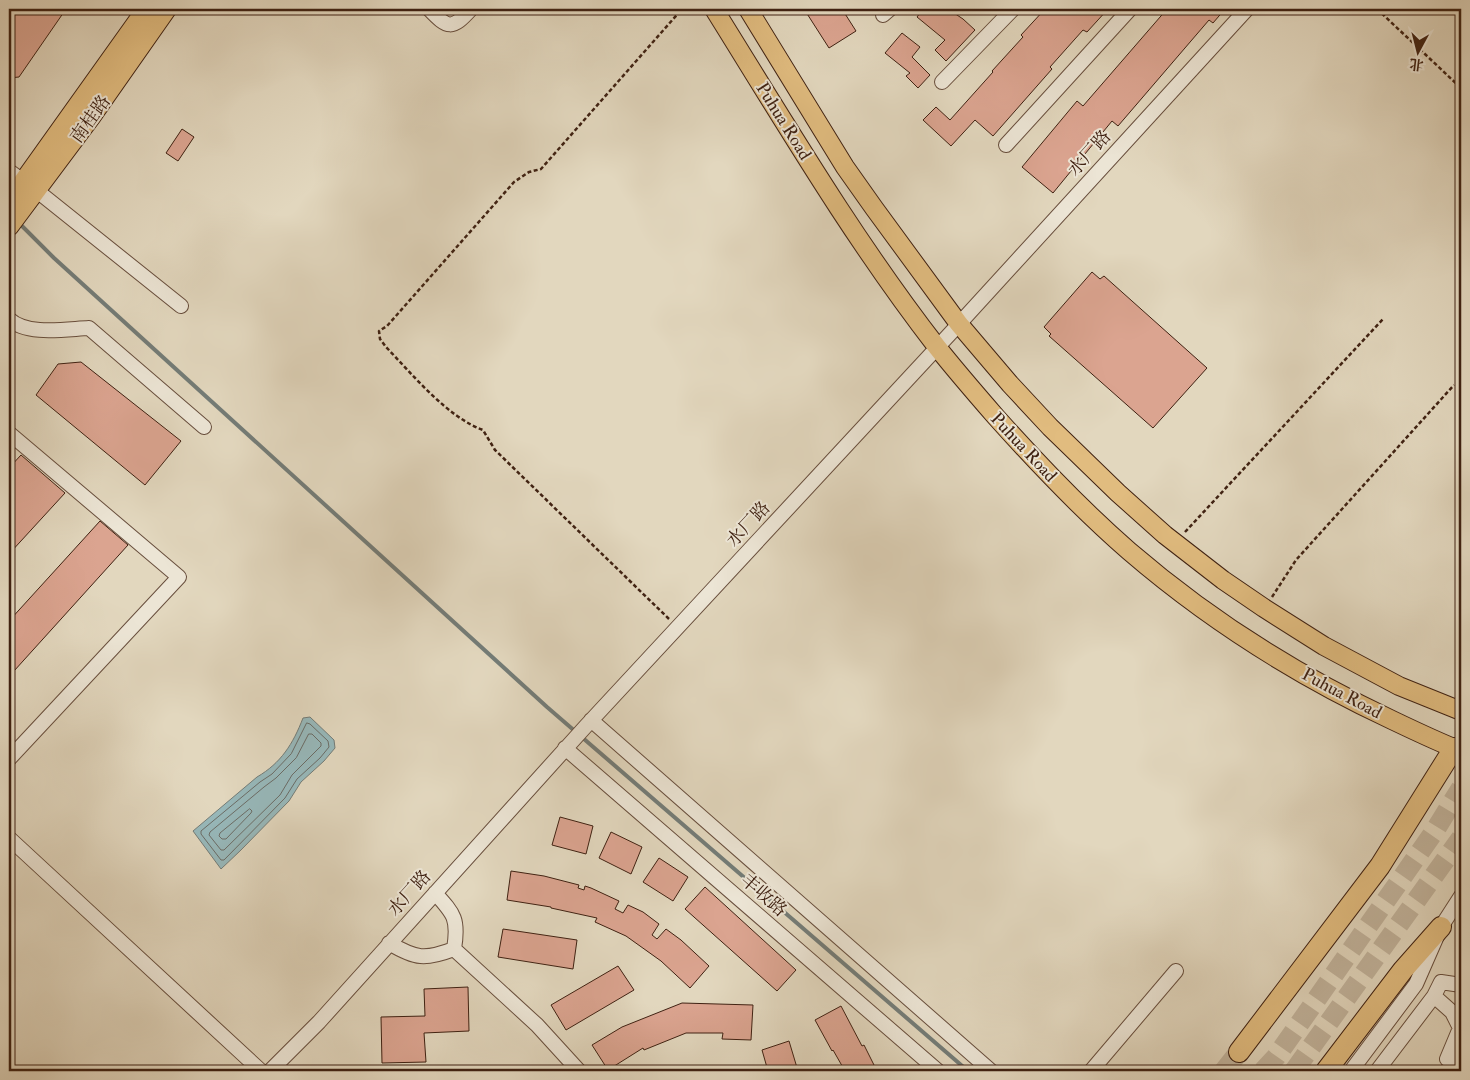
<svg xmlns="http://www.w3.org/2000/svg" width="1470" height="1080" font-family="'IM FELL Double Pica','Noto Serif SC',serif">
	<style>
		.water { fill: #97b8ba; stroke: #747c77 }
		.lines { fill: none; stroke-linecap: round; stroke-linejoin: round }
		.shore { stroke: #6b6c66; stroke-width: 1 }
		.stream { stroke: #747c77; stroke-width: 4 }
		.building { fill: #dba490; stroke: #3f2112 }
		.highway-tunnel { stroke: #c1b39c; stroke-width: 20; stroke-dasharray: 20 10; stroke-linecap: butt }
		.minor-casing { stroke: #684e3d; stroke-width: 16 }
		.major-casing { stroke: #3f2112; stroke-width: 20 }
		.highway-casing { stroke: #3f2112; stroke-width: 22 }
		.path { stroke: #3f2112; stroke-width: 2.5; stroke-dasharray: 4 2.5; stroke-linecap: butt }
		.minor { stroke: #ece5d5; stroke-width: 14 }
		.major { stroke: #e1bc7f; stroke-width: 18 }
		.highway { stroke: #e1bc7f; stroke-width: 20 }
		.labels { text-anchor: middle; stroke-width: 4; stroke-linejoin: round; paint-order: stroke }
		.street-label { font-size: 18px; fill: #3f2112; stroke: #ece5d5 }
	</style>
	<rect width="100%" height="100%" fill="#e2d7be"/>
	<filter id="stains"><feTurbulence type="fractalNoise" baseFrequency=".004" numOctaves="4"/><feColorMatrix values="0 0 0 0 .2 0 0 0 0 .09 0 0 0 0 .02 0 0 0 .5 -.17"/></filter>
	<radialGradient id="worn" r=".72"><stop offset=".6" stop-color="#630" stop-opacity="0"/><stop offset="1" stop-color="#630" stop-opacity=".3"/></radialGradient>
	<path class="water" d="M310,717L334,740L335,748L324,761L301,782L289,801L241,850L221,869L193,831L257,777C281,763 293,744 303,718Z"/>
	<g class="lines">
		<path class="shore" d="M307,723L310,724L328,741L329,747L320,758L297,779L285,798L224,860H221L201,834V831L260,782L272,774L291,754Z
			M309,734H312L321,743V746L292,775L280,795L224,850H221L209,835L210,832L264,787L276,778L296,758Z
			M250,809L252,811L251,813L226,839H222L219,836L220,833L248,810Z"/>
		<path class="stream" d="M19,223L54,258L547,707L968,1071"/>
	</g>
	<path class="building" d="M9,9H66L19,77L9,78Z
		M804,9H842L856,31L829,48Z
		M923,9H948L963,19L975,30L946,61L935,50L945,40L917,17Z
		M1045,9H1108L1087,32L1083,30L1050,67L1052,69L993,136L975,120L951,146L923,120L936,107L950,120L993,72L992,71L1023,37L1021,35Z
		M1167,9H1225L1213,23L1209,20L1118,126L1112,121L1053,193L1022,167L1077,101L1083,106Z
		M902,33L920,47L912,57L930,75L918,88L906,76L910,73L885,53Z
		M182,129L194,137L178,161L166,153Z
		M1092,272L1100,279L1104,276L1207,368L1153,428L1049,336L1051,334L1044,327Z
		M81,362L181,441L145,485L36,395L58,364Z
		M21,455L65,493L9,554V468Z
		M100,521L128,545L14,671L9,666V621Z
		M560,817L593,826L586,854L552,845Z
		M611,832L642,847L631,874L599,858Z
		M659,858L688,877L673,901L643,882Z
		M511,871L544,876L579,885L578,888L584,890L585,886L591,888L619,901L615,909L623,913L628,905L643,912L659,924L652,935L657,939L666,929L681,940L709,966L690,988L661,961L626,936L595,922L597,918L551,908V907L507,900Z
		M705,887L796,970L777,991L685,909Z
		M503,929L577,940L573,969L498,957Z
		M618,966L634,990L566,1030L551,1005Z
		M468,987L469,1031L424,1033L426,1062L382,1063L381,1017L425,1016L424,989Z
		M682,1003L753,1005L751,1040L722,1039L723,1033H686L644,1050L643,1048L608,1070L592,1045L622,1027Z
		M841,1006L862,1046L864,1045L877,1071H845L833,1050L832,1051L815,1020Z
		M789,1041L798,1071H768L762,1050Z"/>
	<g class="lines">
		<path class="highway-tunnel" d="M1224,1071L1239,1052
			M1263,1071L1276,1057L1434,832L1461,788
			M1294,1071L1461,838"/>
		<g class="minor-casing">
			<path id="minor" d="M429,9C448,29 452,30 471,9
				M883,15L890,9
				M942,82L1013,9
				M1006,145L1130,9
				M9,171L36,190L181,306
				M9,319C27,336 66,329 89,328L204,427
				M9,433L179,577L9,759
				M591,720L991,1071
				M565,748L938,1071
				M9,838L261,1071
				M435,893C454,914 459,919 454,949L537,1025L579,1071
				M389,943C416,959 425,960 454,949
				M1461,985L1441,982L1434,996L1452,1012L1460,1028L1447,1059L1461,1064
				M270,1071L319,1022L586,726L959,324L1247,9
				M1091,1071L1176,971
				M1351,1071L1416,984L1441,927L1461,896
				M1377,1071L1434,996"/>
		</g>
		<g class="major-casing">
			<path id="major" d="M714,9C785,123 854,240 937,347C956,371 976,394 996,417C1038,464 1082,510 1129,551C1208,619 1298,676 1392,720C1415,731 1438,742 1461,751
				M748,9L845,167L874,208L959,324L1010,384L1050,427L1118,493L1165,535L1223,580L1264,608L1324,646L1399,686L1461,711
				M9,201L146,9
				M9,227L92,116L167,9"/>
		</g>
		<g class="highway-casing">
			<path id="highway" d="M1239,1052L1380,866L1454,748
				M1326,1071L1403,970L1441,927"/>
		</g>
		<path class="path" d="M1377,9L1461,88
			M1185,532L1383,319
			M1272,597L1296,560L1454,385
			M669,619L495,450L483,430C447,417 413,375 386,347L380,339L379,331L387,326L514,182L529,172L541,169L682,9"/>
		<use href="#minor" class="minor"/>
		<use href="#major" class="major"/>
		<use href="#highway" class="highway"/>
	</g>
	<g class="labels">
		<g class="street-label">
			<text transform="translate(90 119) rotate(-54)" y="6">南桂路</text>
			<text transform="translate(784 121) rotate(58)" y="6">Puhua Road</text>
			<text transform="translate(1089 153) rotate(-48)" y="6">水厂路</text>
			<text transform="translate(1024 447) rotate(47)" y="6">Puhua Road</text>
			<text transform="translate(748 524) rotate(-47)" y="6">水厂路</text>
			<text transform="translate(1342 693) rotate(28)" y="6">Puhua Road</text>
			<text transform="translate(409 893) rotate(-48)" y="6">水厂路</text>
			<text transform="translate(764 895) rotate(41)" y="6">丰收路</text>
		</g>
	</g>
	<rect width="1470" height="1080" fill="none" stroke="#e2d7be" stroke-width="30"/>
	<rect x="10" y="10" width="1450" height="1060" fill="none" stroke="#3f2112" stroke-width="2.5"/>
	<rect x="15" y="15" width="1440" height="1050" fill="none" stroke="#3f2112"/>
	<g transform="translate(1418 52) rotate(187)" stroke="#ece5d5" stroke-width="4" paint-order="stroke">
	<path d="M0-4L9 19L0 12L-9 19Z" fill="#3f2112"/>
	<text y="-8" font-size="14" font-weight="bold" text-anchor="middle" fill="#3f2112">北</text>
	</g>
	<rect width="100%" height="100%" filter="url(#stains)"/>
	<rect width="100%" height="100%" fill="url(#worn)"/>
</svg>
